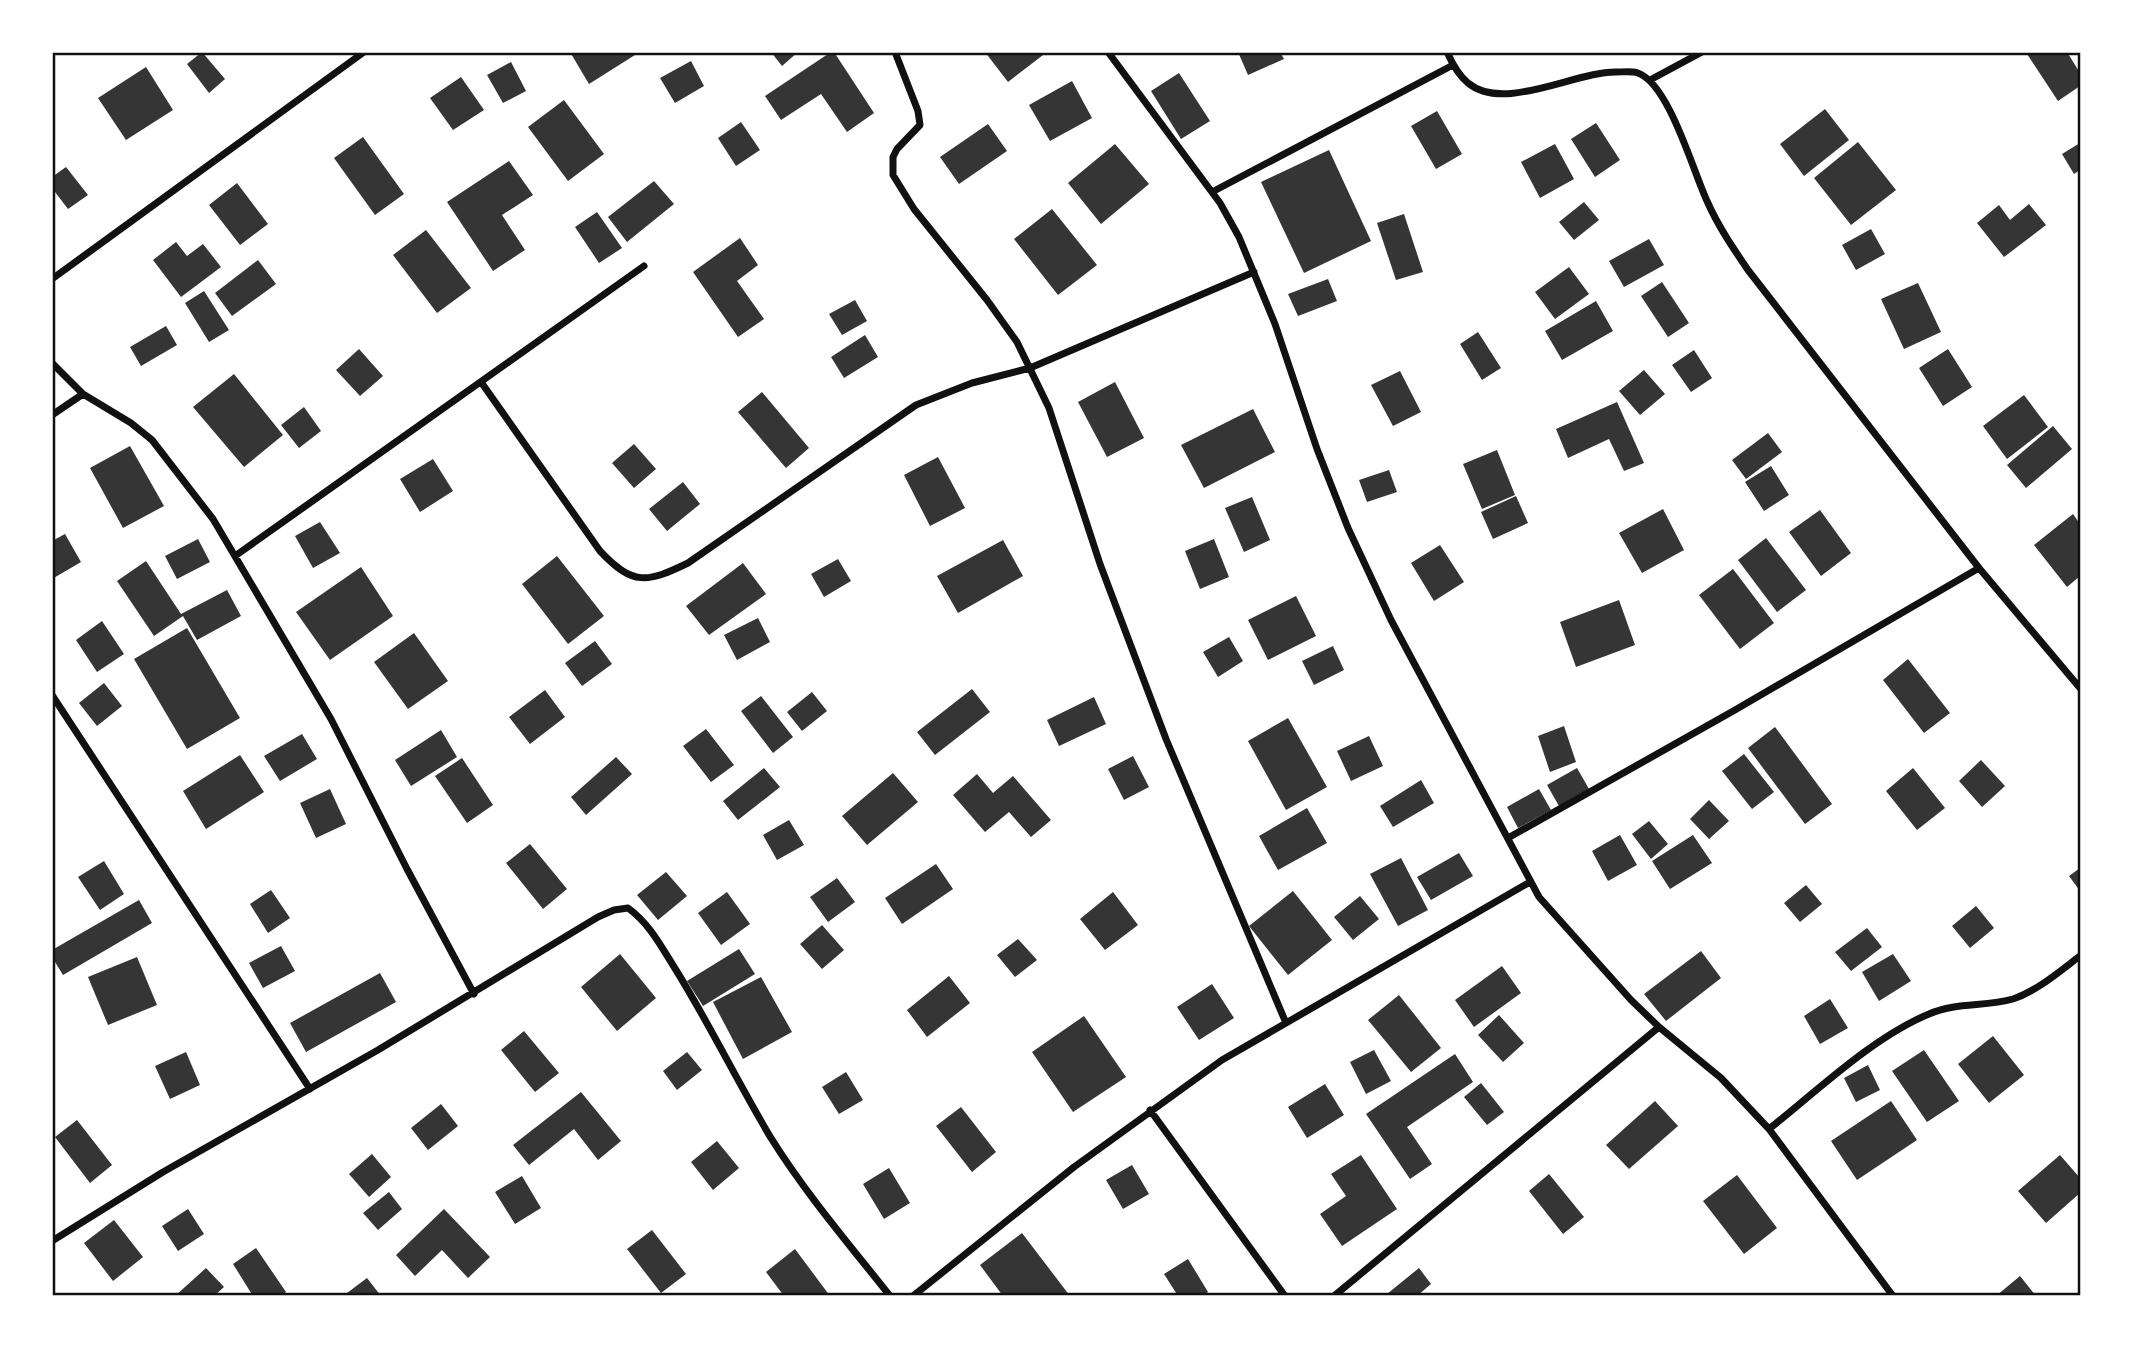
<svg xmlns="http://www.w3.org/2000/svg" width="2133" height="1348" font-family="Lato,sans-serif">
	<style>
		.building { fill: #353535 }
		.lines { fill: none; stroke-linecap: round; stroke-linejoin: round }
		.minor { stroke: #111; stroke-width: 7 }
		.neatline { fill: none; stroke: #111; stroke-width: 2.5 }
	</style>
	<rect width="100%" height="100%" fill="#fff"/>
	<path class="building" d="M202,52L225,79L209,93L187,64Z
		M570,52H634L635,55L589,84Z
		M771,52H798L782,66Z
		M831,52H834L874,113L847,132L821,94L781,120L765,96Z
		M985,52H1047L1008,82Z
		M1238,52H1280L1284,59L1248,75Z
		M2029,52H2067L2080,73V86L2058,101L2027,54Z
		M691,61L704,86L675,103L660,78Z
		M511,62L526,91L503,103L487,75Z
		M146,67L173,110L126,140L98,98Z
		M1179,73L1210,121L1181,139L1151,91Z
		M461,77L484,110L453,130L430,98Z
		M1072,81L1092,118L1050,141L1029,105Z
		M564,100L604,154L568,181L528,127Z
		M1825,109L1849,140L1804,176L1780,144Z
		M1437,111L1462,154L1436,169L1411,126Z
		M741,122L760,150L736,166L718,138Z
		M1596,123L1620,160L1595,177L1571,139Z
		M988,124L1007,151L959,184L940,157Z
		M363,137L404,194L375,215L334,158Z
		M1858,142L1896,190L1851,225L1814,178Z
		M2080,143V170L2074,174L2062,154Z
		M1115,144L1149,184L1101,224L1068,183Z
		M1555,144L1574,179L1540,198L1521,162Z
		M1329,150L1371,241L1304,273L1261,182Z
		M509,161L533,195L502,215L525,250L493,271L447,202Z
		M66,167L88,195L68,209L52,188V177Z
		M654,181L674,204L627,242L608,217Z
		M237,183L268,224L240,245L209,205Z
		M1584,202L1599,220L1574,240L1559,222Z
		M2029,204L2046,225L2004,257L1977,223L1999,205L2010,220Z
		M1052,209L1097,265L1058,295L1014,239Z
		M597,212L622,248L599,263L575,227Z
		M1404,214L1423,272L1396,280L1377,223Z
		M1871,229L1885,254L1856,270L1842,245Z
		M426,230L471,288L437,313L393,255Z
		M740,238L758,265L737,281L764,319L738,337L693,272Z
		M1649,239L1664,265L1624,287L1609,261Z
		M176,242L187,256L203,244L221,267L181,297L153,260Z
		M258,260L276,284L232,316L215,293Z
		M1569,267L1589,294L1555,319L1535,292Z
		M1328,279L1337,301L1298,316L1288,294Z
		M1662,282L1689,323L1668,337L1641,296Z
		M1918,283L1941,332L1904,349L1881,299Z
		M204,291L229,330L209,342L185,303Z
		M855,300L867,321L842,335L829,314Z
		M1596,301L1613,331L1562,360L1545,331Z
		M166,326L177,345L141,366L130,347Z
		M1478,332L1501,368L1482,380L1460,344Z
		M865,335L878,357L844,378L831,357Z
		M359,349L383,376L360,396L336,370Z
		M1948,349L1972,387L1943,406L1919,368Z
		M1694,350L1712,378L1691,392L1672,365Z
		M1644,370L1665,394L1640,415L1619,391Z
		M1400,371L1421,412L1393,426L1371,385Z
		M234,374L283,435L244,467L193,407Z
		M1115,382L1144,438L1107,457L1078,402Z
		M762,392L809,448L786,468L738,412Z
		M2024,395L2048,427L2007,459L1983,426Z
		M1617,402L1644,463L1624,471L1609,439L1568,458L1556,429Z
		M304,407L321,431L299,448L281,425Z
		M1253,409L1275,452L1204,488L1181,445Z
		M2053,426L2072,449L2026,488L2007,465Z
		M1768,433L1782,452L1746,479L1732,460Z
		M634,444L656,469L634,488L612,463Z
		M130,446L164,506L123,528L90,468Z
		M1497,450L1515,495L1482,509L1463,464Z
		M938,457L965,508L930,526L904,475Z
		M433,459L453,491L420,512L400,479Z
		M1771,466L1789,495L1764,511L1745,482Z
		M1389,470L1397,492L1367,502L1359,480Z
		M683,482L700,504L667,531L649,509Z
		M1516,496L1528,523L1493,539L1481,512Z
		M1252,497L1270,540L1244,552L1225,508Z
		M1663,509L1684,550L1642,573L1619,533Z
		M1820,510L1851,553L1821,576L1789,532Z
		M2073,514L2080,524V576L2067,587L2034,545Z
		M320,522L340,553L313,568L295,536Z
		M65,534L81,562L52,579V541Z
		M1766,538L1806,590L1777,612L1738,560Z
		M198,539L210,562L177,579L165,556Z
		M1214,539L1229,577L1200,589L1185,551Z
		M1003,540L1023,576L958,613L937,576Z
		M1440,545L1464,582L1434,601L1411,563Z
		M557,556L604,616L568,644L522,584Z
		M838,559L851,581L824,597L811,574Z
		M146,561L181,614L227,590L241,616L197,640L183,616L154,636L117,581Z
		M743,563L766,594L709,635L686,606Z
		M361,567L393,616L330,660L296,612Z
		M1733,569L1774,623L1740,649L1699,595Z
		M1296,596L1316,636L1268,660L1248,620Z
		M1619,600L1635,645L1576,667L1560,622Z
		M758,618L770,642L737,660L724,635Z
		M102,621L124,654L97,672L76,640Z
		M187,628L240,718L187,749L134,659Z
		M414,633L448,681L408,709L374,662Z
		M1229,637L1243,661L1218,677L1203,652Z
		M595,641L612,664L582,686L565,663Z
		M1333,646L1344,670L1314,685L1302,661Z
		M1908,659L1950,713L1924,733L1883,680Z
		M104,683L122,706L97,726L79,703Z
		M972,689L990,712L935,755L917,732Z
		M545,690L565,717L530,744L509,717Z
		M812,692L827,711L802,731L787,712Z
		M761,696L793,737L773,753L741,711Z
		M1094,697L1106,724L1059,746L1047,720Z
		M1288,718L1327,787L1286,810L1248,741Z
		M1564,726L1576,762L1550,772L1538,736Z
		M1775,727L1832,804L1805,824L1748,748Z
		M706,729L734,765L711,782L683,746Z
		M441,730L457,757L411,786L395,760Z
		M302,734L317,759L280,781L264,756Z
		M1369,736L1383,766L1351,781L1337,751Z
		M1744,754L1774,792L1752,809L1722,771Z
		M240,755L264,792L206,829L183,791Z
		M1133,756L1149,787L1124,800L1108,769Z
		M616,757L632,774L586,815L571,797Z
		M462,758L493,805L467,823L435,776Z
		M1981,760L2005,786L1982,807L1959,781Z
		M764,768L780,787L738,820L723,801Z
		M1577,768L1589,789L1559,806L1547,785Z
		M1913,768L1945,808L1917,830L1886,791Z
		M893,773L918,802L867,845L842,816Z
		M977,774L993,793L1013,776L1051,820L1031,837L1009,812L985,832L953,795Z
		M1421,780L1434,803L1393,827L1380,806Z
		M330,789L346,824L316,838L300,803Z
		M1539,789L1551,810L1518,828L1507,807Z
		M1709,800L1729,821L1709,839L1690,819Z
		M1307,808L1327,843L1278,870L1259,836Z
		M789,820L804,845L777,860L763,835Z
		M1649,821L1668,844L1651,859L1632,834Z
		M1620,835L1637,865L1608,881L1592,851Z
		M1693,835L1712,863L1670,889L1652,861Z
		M530,844L567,889L543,909L506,863Z
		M1459,853L1473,876L1431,900L1417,877Z
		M1401,858L1428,910L1398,926L1370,874Z
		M104,861L124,894L100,910L78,877Z
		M936,864L953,889L902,924L885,898Z
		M2080,868V891L2069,876Z
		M666,872L687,896L658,920L637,895Z
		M837,878L855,902L828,922L810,897Z
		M1806,885L1822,904L1800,922L1784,903Z
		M271,890L290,918L268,933L250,904Z
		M1293,891L1332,940L1288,975L1249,926Z
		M727,892L750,924L721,945L698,913Z
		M1113,892L1138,925L1105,950L1080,919Z
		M1360,896L1379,919L1353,940L1334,917Z
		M139,900L152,923L63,975L52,957V950Z
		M1976,906L1994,928L1970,948L1952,926Z
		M822,925L844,950L822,969L800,944Z
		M1867,928L1882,947L1851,971L1835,952Z
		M1018,939L1037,960L1015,977L997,955Z
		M281,946L295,971L263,988L249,963Z
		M739,949L755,974L703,1006L687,981Z
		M1701,951L1721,978L1666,1021L1644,994Z
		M620,954L656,998L617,1031L581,987Z
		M1893,954L1911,981L1879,1001L1862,972Z
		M137,957L157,1005L108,1025L88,977Z
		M1502,966L1521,993L1474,1027L1455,1000Z
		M380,973L396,1002L306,1052L290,1023Z
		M949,976L970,1003L927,1037L907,1010Z
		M761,977L792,1032L743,1059L713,1002Z
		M1212,984L1234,1018L1199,1040L1177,1007Z
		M1399,995L1441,1048L1411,1072L1368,1020Z
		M1830,999L1848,1028L1820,1044L1804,1016Z
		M1499,1015L1524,1043L1503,1062L1478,1035Z
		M1084,1016L1126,1077L1073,1112L1032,1052Z
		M524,1031L559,1073L535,1092L501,1050Z
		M1993,1036L2024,1075L1989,1103L1958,1064Z
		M1374,1050L1391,1081L1366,1094L1350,1062Z
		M1924,1050L1959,1101L1927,1122L1892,1071Z
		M186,1052L200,1085L170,1099L155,1066Z
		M687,1052L702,1070L677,1090L663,1071Z
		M1455,1054L1473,1082L1407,1127L1432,1164L1410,1179L1366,1114Z
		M1868,1065L1880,1090L1856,1102L1844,1078Z
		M846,1072L863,1100L839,1114L822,1087Z
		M1481,1083L1504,1112L1487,1125L1464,1097Z
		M1325,1084L1344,1115L1307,1138L1288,1107Z
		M581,1092L621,1141L598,1160L574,1129L529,1165L513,1145Z
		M1655,1101L1678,1126L1629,1169L1606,1145Z
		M1891,1101L1917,1140L1857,1180L1831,1141Z
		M441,1104L458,1126L428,1150L411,1128Z
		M961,1107L996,1152L972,1172L936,1126Z
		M77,1120L112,1165L90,1183L55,1137Z
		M717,1141L739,1168L713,1190L691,1162Z
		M372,1154L391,1177L369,1197L349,1174Z
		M1361,1155L1397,1209L1342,1246L1320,1214L1346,1196L1331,1174Z
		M2060,1155L2080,1178V1193L2046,1223L2018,1191Z
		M1132,1165L1149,1194L1123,1209L1106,1180Z
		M889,1168L910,1203L884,1219L863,1184Z
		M1549,1174L1584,1217L1563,1234L1529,1191Z
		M1737,1175L1777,1228L1744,1254L1703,1201Z
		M522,1176L541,1208L515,1224L495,1192Z
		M389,1192L402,1209L378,1230L363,1213Z
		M188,1209L204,1234L178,1251L162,1226Z
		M444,1209L490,1257L468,1278L442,1250L415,1276L396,1255Z
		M114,1220L143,1257L113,1281L84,1243Z
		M652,1230L686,1274L661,1293L627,1249Z
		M1022,1233L1070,1296H1003L980,1265Z
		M256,1248L286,1292L281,1296H253L233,1264Z
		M795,1249L830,1296H784L766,1272Z
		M1188,1259L1208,1292L1203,1296H1178L1164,1274Z
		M206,1268L224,1287L214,1296H175Z
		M1419,1268L1431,1284L1417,1296H1388L1387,1294Z
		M2020,1276L2036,1296H1996Z
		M367,1278L381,1296H343Z"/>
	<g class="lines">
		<path class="minor" d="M895,52L918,111L920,125L897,149L893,157V175L914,209L987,300L1017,342L1049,408L1100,564L1166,739L1286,1023
			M1108,52L1220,203L1239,237L1275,324L1317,449L1348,528L1391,620L1539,897L1631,1000L1659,1027L1721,1078L1769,1129L1893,1296
			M1447,52C1452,63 1459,76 1468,83C1504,113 1575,71 1617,72C1624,72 1632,71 1638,73C1669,84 1693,171 1707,201C1718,226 1733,248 1748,270L1979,568L2080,688
			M1650,80L1702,52
			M1212,192L1453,65
			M52,279L364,52
			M52,363L83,394L131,423L152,440L213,519L331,719L407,869L474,994
			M481,382L600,551C633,586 647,583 688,563L916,405L972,383L1030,368L1254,272
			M52,415L83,394
			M235,556L644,266
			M52,695L310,1089
			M1508,838L1735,710L1979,568
			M1150,1110L1285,1296
			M1769,1129C1817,1091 1873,1037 1929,1014C1956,1002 1985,1007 2013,999C2037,991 2060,971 2080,956
			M52,1241L163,1172L378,1050L598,917L614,910L628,908C650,924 662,948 676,970C710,1025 738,1083 771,1138C806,1194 849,1244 890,1296
			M913,1296L1074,1167L1222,1060L1530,882
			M1334,1296L1659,1027"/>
	</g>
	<rect width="2133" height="1348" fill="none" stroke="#ffffff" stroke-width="108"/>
	<rect x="54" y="54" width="2025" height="1240" class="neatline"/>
</svg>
